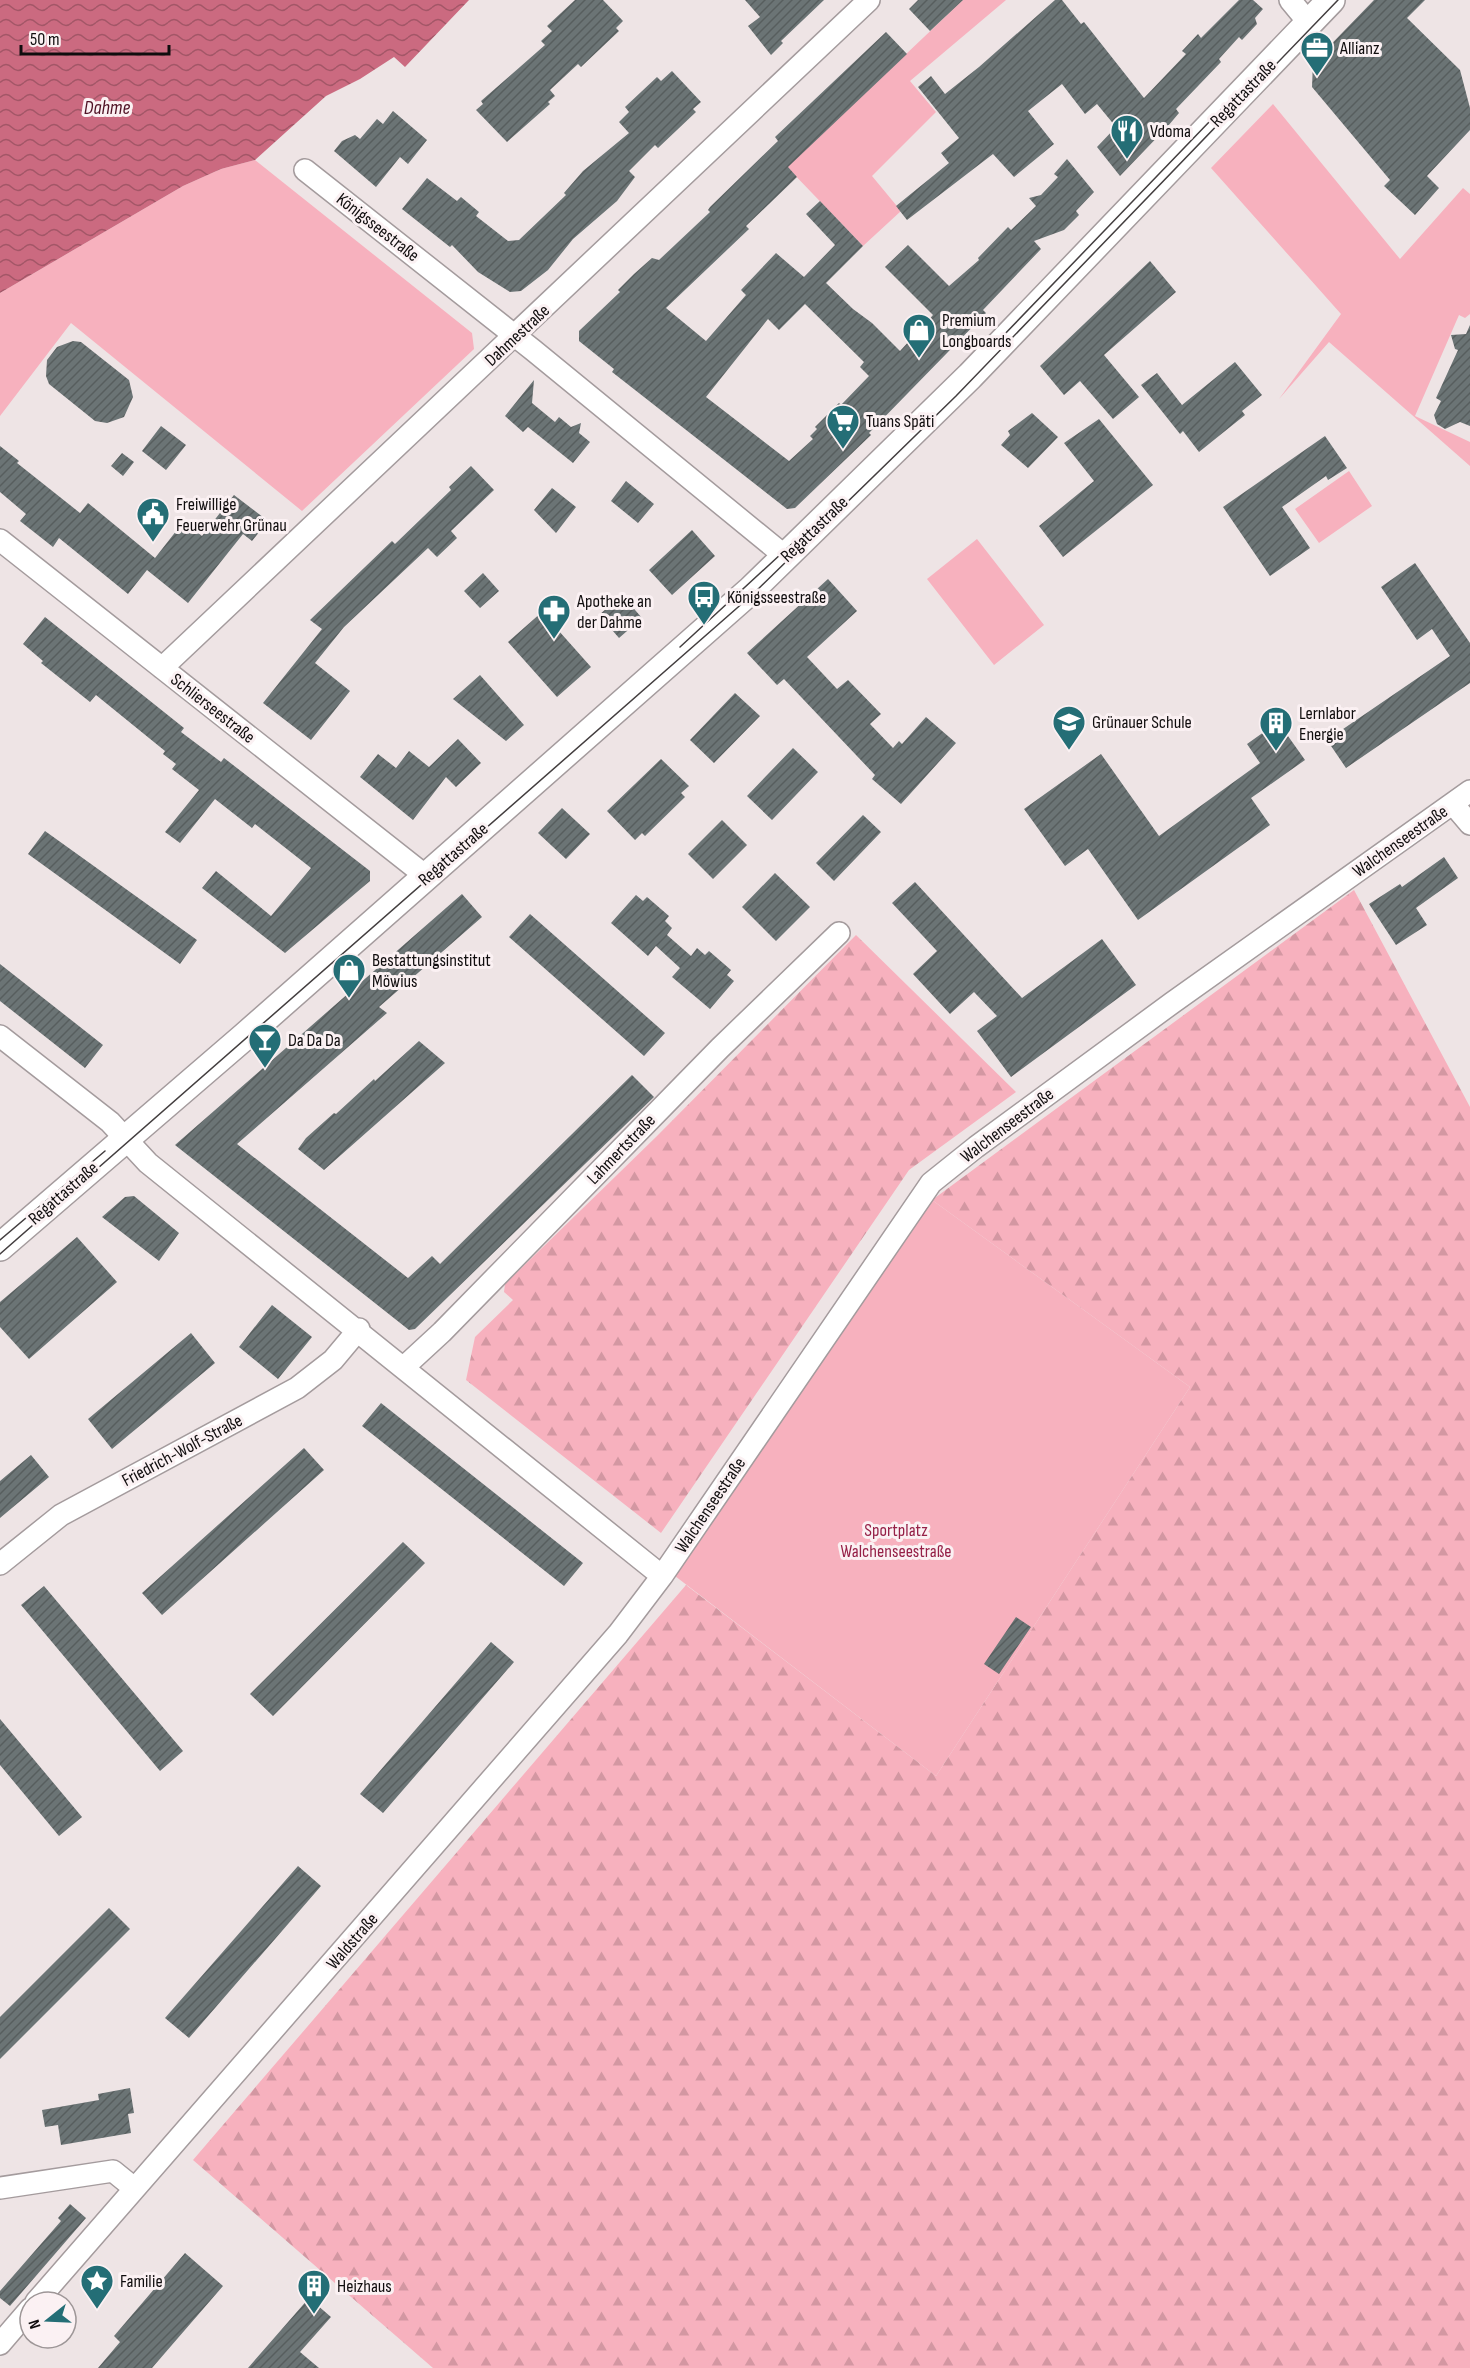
<svg xmlns="http://www.w3.org/2000/svg" width="1470" height="2368" font-family="'Sofia Sans Condensed',sans-serif">
	<style>
		.green { fill: #f7b1be }
		.forest { fill: url(#forest-firs) }
		.water { fill: url(#water-waves) }
		.building { fill: url(#building-hatch); fill-rule: evenodd }
		.lines { fill: none; stroke-linecap: round; stroke-linejoin: round }
		.minor-casing { stroke: #a49b9d; stroke-width: 24 }
		.major-casing { stroke: #a49b9d; stroke-width: 30 }
		.minor { stroke: #fff; stroke-width: 21 }
		.major { stroke: #fff; stroke-width: 27 }
		.tram { stroke: #433e3f; stroke-width: 1.5 }
		.labels { text-anchor: middle; stroke-width: 6; stroke-linejoin: round; paint-order: stroke }
		.poi-label { font-size: 18px; fill: #100d0e; stroke: #fbf1f3; text-anchor: start }
		.street-label { font-size: 18px; fill: #100d0e; stroke: #fbf1f3 }
		.park-label { font-size: 18px; fill: #952047; stroke: #fbf1f3 }
		.water-label { font-size: 20px; font-style: italic; fill: #501225; stroke: #fbf1f3 }
	</style>
	<defs>
		<pattern id="forest-firs" width="22" height="20" patternUnits="userSpaceOnUse" patternTransform="scale(1.5)"><rect width="22" height="20" fill="#f7b1be"/><path d="M5 1l3.5 6h-7zM16 11l3.5 6h-7z" fill="#d397a2"/></pattern>
		<pattern id="water-waves" width="16" height="10" patternUnits="userSpaceOnUse" patternTransform="scale(1.5)"><rect width="16" height="10" fill="#cb6a80"/><path d="M0 5q4-4 8 0t8 0" fill="none" stroke="#a35667"/></pattern>
		<pattern id="building-hatch" width="6" height="6" patternUnits="userSpaceOnUse" patternTransform="scale(1.5)"><rect width="6" height="6" fill="#6b7475"/><path d="M-1 1l2-2M0 6l6-6M5 7l2-2" fill="none" stroke="#575e5e"/></pattern>
	</defs>
	<rect width="100%" height="100%" fill="#eee4e5"/>
	<path class="green" d="M963,0H1006L910,81L936,112L872,176L901,211L863,246L787,167Z
		M1273,104L1400,259L1463,188L1470,194V314L1465,318L1459,315L1415,416L1470,442V466L1329,342L1279,399L1341,314L1211,168Z
		M255,160L472,333L474,349L302,511L71,323L0,416V293L183,186L221,169Z
		M1349,471L1372,506L1319,543L1295,509Z
		M977,539L1044,625L994,665L927,579Z
		M932,1200L1190,1387L936,1776L675,1576Z"/>
	<path class="forest" d="M1354,890L1470,1107V2368H433L193,2160L686,1585L936,1776L1190,1387L932,1200Z
		M856,935L1016,1092L909,1170L661,1533L466,1380L475,1337L513,1300L504,1292L505,1284L657,1136Z"/>
	<path class="water" d="M0,0H469L405,67L394,57L360,79L326,96L255,160L221,169L183,186L0,293Z"/>
	<path class="building" d="M575,0H603L623,21L616,28L619,31L581,67L578,64L550,90L555,96L548,102L550,104L507,142L476,110L483,104L481,101L545,45L541,41L552,31L547,26Z
		M745,0H824L781,41L783,43L771,55L748,26L760,17Z
		M918,0H963L930,31L909,9Z
		M1055,0H1062L1081,24L1084,22L1144,98L1186,54L1182,51L1198,34L1201,38L1239,0H1253L1263,9L1255,18L1257,24L1242,40L1239,37L1219,59L1221,62L1176,109L1179,113L1168,126L1120,176L1097,147L1116,127L1097,104L1085,114L1062,84L1028,111L1054,144L1014,177L993,154L907,220L896,206L949,163L941,153L959,138L918,87L931,76L945,94L979,67Z
		M1374,0H1425L1407,18L1460,70L1470,108V130L1427,176L1439,188L1415,215L1384,186L1390,180L1312,87L1313,63Z
		M886,32L907,54L788,167L797,177L746,226L749,229L666,308L706,341L746,295L741,290L776,253L804,277L835,245L806,214L820,201L863,246L826,283L853,309L872,323L900,351L933,315L885,267L908,245L949,286L979,260L978,258L1008,227L1011,230L1036,206L1029,198L1041,195L1058,177L1054,174L1067,159L1094,192L1076,211L1079,215L1064,230L1034,241L1041,249L983,310L986,313L869,433L871,435L795,508L787,509L621,379L612,372L614,369L579,341V331L620,292L618,290L634,274L652,258L659,260L710,212L708,210L710,207L778,141L775,137ZM805,304L864,362L860,367L869,376L841,405L839,403L815,427L817,429L810,436L813,439L789,461L706,397L768,319L779,330Z
		M672,71L701,102L693,109L696,112L658,148L655,145L629,171L635,177L617,201L573,239L548,270L521,291L510,292L478,272L452,245L450,247L402,209L427,178L457,201L461,197L479,212L476,216L508,241L519,240L566,195L564,193L583,171L629,133L619,122L629,112L625,107L657,77L661,81Z
		M393,111L427,140L408,164L400,157L376,187L334,151L342,141L355,135L360,139L377,119L383,124Z
		M1150,261L1176,292L1104,355L1139,397L1113,419L1080,381L1064,395L1040,366Z
		M1470,325V426L1460,422L1445,429L1437,424L1434,415L1441,401L1436,398L1458,350L1455,349L1451,335L1466,334Z
		M73,341L81,342L129,380L133,397L124,417L107,423L95,421L49,384L46,376L47,360L57,347Z
		M1235,362L1262,395L1242,411L1245,415L1199,452L1183,431L1180,434L1141,385L1157,373L1182,405Z
		M534,380L532,403L555,422L559,417L571,427L581,423L579,433L590,442L573,463L528,427L523,432L505,416Z
		M1032,413L1058,437L1028,468L1001,445L1010,435L1008,431Z
		M1099,419L1153,485L1063,557L1039,526L1094,481L1064,443Z
		M161,426L186,445L166,470L142,451Z
		M1325,436L1347,468L1328,480L1326,476L1282,507L1310,548L1270,576L1223,507Z
		M0,446L19,461L17,463L80,513L88,503L155,558L184,521L202,536L234,495L268,521L252,541L243,534L188,603L147,570L128,594L59,538L53,547L20,521L26,514L0,492Z
		M122,453L134,462L123,476L111,466Z
		M471,466L494,490L451,531L457,538L437,557L428,548L344,627L315,663L350,691L311,740L263,703L322,629L310,620L392,541L395,544L451,490L449,487Z
		M626,481L654,504L638,523L611,501Z
		M552,488L576,507L556,533L534,510Z
		M692,530L715,556L672,595L649,570Z
		M1415,563L1470,643V683L1346,768L1327,740L1450,656L1432,629L1417,640L1381,587Z
		M483,573L499,591L480,608L464,591Z
		M828,579L857,611L807,657L837,689L848,680L881,714L870,724L893,748L899,741L902,744L926,717L956,743L901,804L872,779L875,775L784,679L777,685L747,653Z
		M622,595L642,618L619,638L599,615Z
		M542,612L591,667L557,697L508,642Z
		M45,617L184,728L181,732L221,762L224,758L370,871V881L285,953L202,888L216,871L271,916L311,868L255,824L252,828L215,799L180,843L165,832L199,790L172,769L176,764L163,754L165,751L96,695L90,702L41,663L43,661L23,644Z
		M480,675L524,725L506,741L453,699Z
		M735,693L760,716L714,763L690,740Z
		M1278,722L1305,760L1251,798L1270,825L1138,920L1088,849L1065,866L1024,809L1101,754L1159,836L1260,763L1247,744Z
		M458,739L481,763L456,787L446,777L413,820L360,777L378,754L396,768L409,751L429,767Z
		M793,748L818,772L772,820L747,796Z
		M661,759L689,786L681,793L685,797L645,836L642,833L635,840L607,811Z
		M562,808L590,834L566,859L538,833Z
		M863,815L881,832L834,881L816,863Z
		M722,820L747,845L713,879L688,854Z
		M45,831L197,940L180,964L28,854Z
		M1444,857L1458,878L1416,908L1427,925L1396,945L1369,904L1400,884L1402,887Z
		M775,873L810,907L776,941L742,907Z
		M915,882L1022,998L1102,939L1136,985L1011,1077L977,1031L997,1016L974,992L950,1014L913,974L937,951L892,903Z
		M462,894L482,917L379,1007L387,1013L237,1144L408,1278L432,1256L440,1264L632,1075L654,1097L415,1329L409,1330L175,1145Z
		M636,895L643,901L647,897L669,916L665,921L672,928L667,935L691,956L697,948L705,955L709,951L731,970L727,975L734,981L710,1009L672,977L680,968L656,946L648,956L611,923Z
		M530,914L665,1033L644,1056L509,937Z
		M0,964L103,1045L85,1068L0,1001Z
		M419,1041L445,1063L324,1170L298,1149L306,1138L334,1113L336,1114L374,1079L375,1081Z
		M134,1196L179,1233L159,1261L102,1217L125,1197Z
		M77,1237L117,1282L29,1359L0,1327V1302Z
		M272,1305L312,1337L278,1379L239,1347Z
		M191,1333L215,1363L112,1449L88,1419Z
		M381,1403L583,1563L564,1586L362,1426Z
		M304,1448L324,1470L162,1615L142,1593Z
		M31,1455L49,1477L0,1518V1481Z
		M403,1542L425,1563L273,1716L250,1694Z
		M44,1586L183,1751L160,1771L21,1605Z
		M1016,1617L1031,1627L999,1674L984,1664Z
		M491,1642L514,1662L383,1813L360,1794Z
		M0,1719L82,1817L59,1836L0,1765Z
		M298,1866L321,1886L189,2038L165,2018Z
		M109,1908L130,1929L0,2059V2017Z
		M130,2088L134,2113L128,2114L131,2133L61,2145L58,2125L45,2127L42,2110L99,2100L98,2094Z
		M70,2204L86,2218L10,2306L0,2298V2291L61,2221L58,2218Z
		M185,2253L223,2286L152,2368H98L120,2342L114,2336Z
		M309,2298L331,2317L300,2352L319,2368H248Z"/>
	<g class="lines">
		<g class="minor-casing">
			<path id="minor" d="M1290,0L1309,23
				M305,170L533,350L786,557
				M0,540L427,877
				M162,668L869,0
				M1453,804L1470,824
				M0,1036L110,1122L148,1163L662,1576
				M404,1367L442,1332L720,1048L839,933
				M0,1564L61,1515L297,1388L333,1360L359,1329
				M0,2188L113,2171L134,2188
				M36,2302L618,1634L662,1576L931,1183L976,1147L1172,1003L1470,791
				M0,2344L30,2309"/>
		</g>
		<g class="major-casing">
			<path id="major" d="M0,1247L244,1037L751,590L970,376L1331,0"/>
		</g>
		<use href="#minor" class="minor"/>
		<use href="#major" class="major"/>
		<path class="tram" d="M1000,339L1237,93
			M680,647L808,529
			M0,1240L105,1151
			M0,1254L753,594L956,396L1338,0"/>
	</g>
	<defs>
		<g id="office-pin" transform="scale(1.725)"><path d="M0 17L-7.5 6A9.5 9.5 0 1 1 7.5 6Z" fill="#246e76" stroke="#fbf1f3"/><path d="M-6-3h4V-5.5h4V-3h4V5H-6ZM-1-4.5V-3h2v-1.5ZM-6 0V1H6V0Z" fill="#fff"/></g>
		<g id="restaurant-pin" transform="scale(1.725)"><path d="M0 17L-7.5 6A9.5 9.5 0 1 1 7.5 6Z" fill="#246e76" stroke="#fbf1f3"/><path d="M-5-6h1v4h1v-4h1v4h1v-4h1v5L-1.5 .5V6h-2V.5L-5-1ZM5-6V6H3V1.5H1.5Q1.5-4 5-6Z" fill="#fff"/></g>
		<g id="shop-pin" transform="scale(1.725)"><path d="M0 17L-7.5 6A9.5 9.5 0 1 1 7.5 6Z" fill="#246e76" stroke="#fbf1f3"/><path d="M-5-2.5h2.3a2.7 3.5 0 0 1 5.4 0H5L5.5 6h-11ZM-1.5-2.5h3a1.5 2.3 0 0 0-3 0Z" fill="#fff"/></g>
		<g id="supermarket-pin" transform="scale(1.725)"><path d="M0 17L-7.5 6A9.5 9.5 0 1 1 7.5 6Z" fill="#246e76" stroke="#fbf1f3"/><path d="M-6-5.5h2.5l.6 2H6L4.5 2H-2.5L-4.4-4H-6ZM-1.5 3.2a1.3 1.3 0 1 0 .1 0ZM3 3.2a1.3 1.3 0 1 0 .1 0Z" fill="#fff"/></g>
		<g id="civic-pin" transform="scale(1.725)"><path d="M0 17L-7.5 6A9.5 9.5 0 1 1 7.5 6Z" fill="#246e76" stroke="#fbf1f3"/><path d="M-.6-6.5H3V-4.5H.6V-3L4-1V1h2V6H-6V1h2V-1L-.6-3ZM-1.2 2.5V6h2.4V2.5Z" fill="#fff"/></g>
		<g id="bus-pin" transform="scale(1.725)"><path d="M0 17L-7.5 6A9.5 9.5 0 1 1 7.5 6Z" fill="#246e76" stroke="#fbf1f3"/><path d="M-5-6H5V4H4V6H2V4H-2V6H-4V4H-5ZM-3.5-4V0h7V-4ZM-3.5 1.2v1.5H-2V1.2ZM2 1.2v1.5H3.5V1.2Z" fill="#fff"/></g>
		<g id="pharmacy-pin" transform="scale(1.725)"><path d="M0 17L-7.5 6A9.5 9.5 0 1 1 7.5 6Z" fill="#246e76" stroke="#fbf1f3"/><path d="M-2-6h4v4h4v4h-4v4h-4v-4h-4v-4h4Z" fill="#fff"/></g>
		<g id="school-pin" transform="scale(1.725)"><path d="M0 17L-7.5 6A9.5 9.5 0 1 1 7.5 6Z" fill="#246e76" stroke="#fbf1f3"/><path d="M0-5L7-2L0 1L-7-2ZM-4 1L0 2.5L4 1V4Q0 6-4 4Z" fill="#fff"/></g>
		<g id="building-pin" transform="scale(1.725)"><path d="M0 17L-7.5 6A9.5 9.5 0 1 1 7.5 6Z" fill="#246e76" stroke="#fbf1f3"/><path d="M-4-6H4V6H1V3H-1V6H-4ZM-2.5-4.3h1.7v1.8h-1.7ZM.8-4.3h1.7v1.8H.8ZM-2.5-1h1.7V.8h-1.7ZM.8-1h1.7V.8H.8Z" fill="#fff"/></g>
		<g id="bar-pin" transform="scale(1.725)"><path d="M0 17L-7.5 6A9.5 9.5 0 1 1 7.5 6Z" fill="#246e76" stroke="#fbf1f3"/><path d="M-6-5H6L.8 .8V4.5H3.5V6h-7V4.5H-.8V.8Z" fill="#fff"/></g>
		<g id="sight-pin" transform="scale(1.725)"><path d="M0 17L-7.5 6A9.5 9.5 0 1 1 7.5 6Z" fill="#246e76" stroke="#fbf1f3"/><path d="M0-6L1.8-2.2L6-1.7L2.9 1.2L3.7 5.4L0 3.3L-3.7 5.4L-2.9 1.2L-6-1.7L-1.8-2.2Z" fill="#fff"/></g>
	</defs>
	<g fill-rule="evenodd">
		<use href="#office-pin" x="1317" y="48"/>
		<use href="#restaurant-pin" x="1127" y="131"/>
		<use href="#shop-pin" x="919" y="330"/>
		<use href="#supermarket-pin" x="843" y="421"/>
		<use href="#civic-pin" x="153" y="514"/>
		<use href="#bus-pin" x="704" y="597"/>
		<use href="#pharmacy-pin" x="554" y="611"/>
		<use href="#school-pin" x="1069" y="722"/>
		<use href="#building-pin" x="1276" y="723"/>
		<use href="#shop-pin" x="349" y="970"/>
		<use href="#bar-pin" x="265" y="1040"/>
		<use href="#sight-pin" x="97" y="2281"/>
		<use href="#building-pin" x="314" y="2286"/>
	</g>
	<g class="labels">
		<g class="poi-label">
			<text x="1340" y="54">Allianz</text>
			<text x="1150" y="137">Vdoma</text>
			<text x="942" y="326">Premium<tspan x="942" dy="21">Longboards</tspan></text>
			<text x="866" y="427">Tuans Späti</text>
			<text x="176" y="510">Freiwillige<tspan x="176" dy="21">Feuerwehr Grünau</tspan></text>
			<text x="727" y="603">Königsseestraße</text>
			<text x="577" y="607">Apotheke an<tspan x="577" dy="21">der Dahme</tspan></text>
			<text x="1299" y="719">Lernlabor<tspan x="1299" dy="21">Energie</tspan></text>
			<text x="1092" y="728">Grünauer Schule</text>
			<text x="372" y="966">Bestattungsinstitut<tspan x="372" dy="21">Möwius</tspan></text>
			<text x="288" y="1046">Da Da Da</text>
			<text x="120" y="2287">Familie</text>
			<text x="337" y="2292">Heizhaus</text>
		</g>
		<g class="street-label">
			<text transform="translate(1243 93) rotate(-46)" y="6">Regattastraße</text>
			<text transform="translate(378 227) rotate(38)" y="6">Königsseestraße</text>
			<text transform="translate(517 335) rotate(-43)" y="6">Dahmestraße</text>
			<text transform="translate(814 529) rotate(-44)" y="6">Regattastraße</text>
			<text transform="translate(213 708) rotate(38)" y="6">Schlierseestraße</text>
			<text transform="translate(1400 841) rotate(-35)" y="6">Walchenseestraße</text>
			<text transform="translate(453 854) rotate(-41)" y="6">Regattastraße</text>
			<text transform="translate(1007 1125) rotate(-37)" y="6">Walchenseestraße</text>
			<text transform="translate(621 1149) rotate(-46)" y="6">Lahmertstraße</text>
			<text transform="translate(63 1193) rotate(-41)" y="6">Regattastraße</text>
			<text transform="translate(182 1450) rotate(-28)" y="6">Friedrich-Wolf-Straße</text>
			<text transform="translate(710 1505) rotate(-56)" y="6">Walchenseestraße</text>
			<text transform="translate(352 1941) rotate(-49)" y="6">Waldstraße</text>
		</g>
		<g class="park-label">
			<text x="896" y="1536">Sportplatz<tspan x="896" dy="21">Walchenseestraße</tspan></text>
		</g>
		<g class="water-label">
			<text x="107" y="114">Dahme</text>
		</g>
	</g>
	<g transform="translate(48 2320) rotate(252)"><circle r="28" fill="#fbf1f3" stroke="#9d9697" stroke-width="1.5"/>
	<path d="M0-4.5L10 22L0 15L-10 22Z" fill="#246e76"/>
	<text y="-9" font-size="16" font-weight="bold" text-anchor="middle" fill="#100d0e">N</text>
	</g>
	<path d="M21 45v9h148v-9" fill="none" stroke="#100d0e" stroke-width="3"/>
	<text x="30" y="45" font-size="18" fill="#100d0e" stroke="#fbf1f3" stroke-width="4.5" paint-order="stroke">50 m</text>
</svg>
